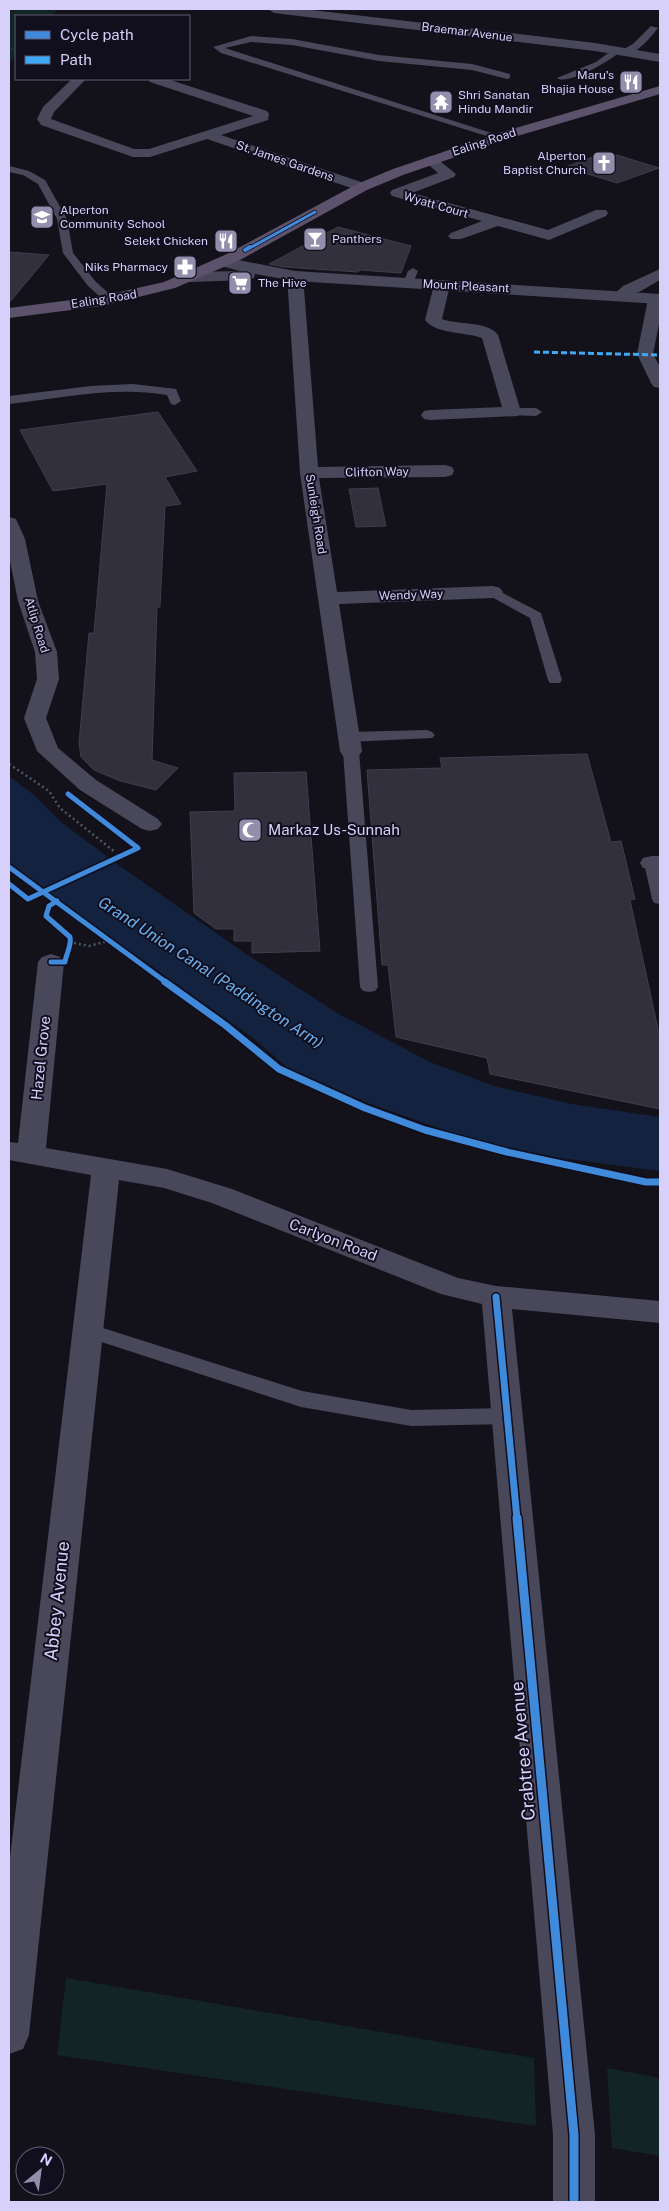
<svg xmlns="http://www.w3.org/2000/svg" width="669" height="2211" font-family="'Public Sans',sans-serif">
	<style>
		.green { fill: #122425 }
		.water { fill: #13233f }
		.building { fill: #31303c; stroke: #403d4d }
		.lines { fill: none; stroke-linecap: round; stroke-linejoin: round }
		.path-far1 { stroke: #4c5863; stroke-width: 1; stroke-dasharray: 1 2; stroke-linecap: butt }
		.path { stroke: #4c5863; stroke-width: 2.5; stroke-dasharray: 2 3; stroke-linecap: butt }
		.service { fill: #49485a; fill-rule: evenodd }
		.minor { fill: #49485a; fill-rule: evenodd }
		.tertiary { fill: #49485a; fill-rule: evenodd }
		.primary { fill: #5c526b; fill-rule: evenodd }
		.quiet { stroke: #3fa9f5; stroke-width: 3; stroke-dasharray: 6 3; stroke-linecap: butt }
		.cycleway-far4-casing { stroke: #110e1e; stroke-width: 4.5 }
		.cycleway-far3-casing { stroke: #110e1e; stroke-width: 5.5 }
		.cycleway-far2-casing { stroke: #110e1e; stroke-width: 8 }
		.cycleway-far1-casing { stroke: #110e1e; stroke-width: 10 }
		.cycleway-casing { stroke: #110e1e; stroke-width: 12 }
		.cycleway-far4 { stroke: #408adc; stroke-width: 3 }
		.cycleway-far3 { stroke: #408adc; stroke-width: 4 }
		.cycleway-far2 { stroke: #408adc; stroke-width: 5 }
		.cycleway-far1 { stroke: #408adc; stroke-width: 7 }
		.cycleway { stroke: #408adc; stroke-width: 9 }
		.labels { text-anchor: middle; stroke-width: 4; stroke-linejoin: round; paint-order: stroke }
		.far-street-label { font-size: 12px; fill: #d6d0fa; stroke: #110e1e }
		.far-poi-label { font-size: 12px; fill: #d6d0fa; stroke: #110e1e; text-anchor: end }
		.poi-label { font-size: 15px; fill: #d6d0fa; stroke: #110e1e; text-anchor: start }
		.street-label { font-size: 15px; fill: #d6d0fa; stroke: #110e1e }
		.water-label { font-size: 16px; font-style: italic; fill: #68aff0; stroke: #110e1e }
		.near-street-label { font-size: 18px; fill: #d6d0fa; stroke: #110e1e }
	</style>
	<rect width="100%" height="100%" fill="#13121a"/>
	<path class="green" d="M9,9H58L52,16H16V56L9,64Z
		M66,1978L534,2058L536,2126L57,2055Z
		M607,2068L660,2078V2156L612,2148Z"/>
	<path class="water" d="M9,776L34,795L61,822L120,866L246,954L337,1013L430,1062L494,1086L571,1104L660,1117V1171L530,1154L444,1130L368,1103L287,1067L253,1038L9,865Z"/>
	<path class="building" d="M607,152L659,168L617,183L565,167Z
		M338,227L411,246L401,273L360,270L358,272L284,267L269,264Z
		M9,252L49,255L9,303Z
		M158,412L197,471L165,477L181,504L165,506L160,607H157L152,760L178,768L156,790L120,781L94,770L81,757L79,743L89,633H94L107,484L53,491L20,430Z
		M378,488L386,526L356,527L349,489Z
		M587,754L611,842L621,841L635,899L630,900L660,1038V1109L490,1074L487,1058L396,1037L388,965H382L367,770L442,768L440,758Z
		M306,772L320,951L252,953V941H234V929H216L194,913L190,812L235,811L234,773Z"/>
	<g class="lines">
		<path class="path-far1" d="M9,47L16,52"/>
		<path class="path" d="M9,764L49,791L60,808L115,852
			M74,943L89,946L108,941"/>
		<path class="service" d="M651,26L658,28C650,38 636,56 622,54V50L633,44Z
			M251,36L292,39L379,55L472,64L510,74V78L507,79L472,70L379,61L292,45L251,42L225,48L504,137L502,139H496L221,53L213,47Z
			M614,49L621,51C612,60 567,86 557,78L596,62Z
			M9,166L29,171L45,180L67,219L73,253L96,282L114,298L116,300L114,302H106L88,286L63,253L57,219L38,184L23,175L9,172Z
			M413,268L418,271L413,283L408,286L404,285L403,283L408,271Z
			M133,384L176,389L181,401L175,405L171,404L167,395C114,386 62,398 9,404V396L91,386Z
			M512,408H536L542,412L536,416L508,415L506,412Z
			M493,588L541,613L562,680L560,683H550L548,680L530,618L488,595L486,592Z
			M427,730L432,732L435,735L432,738L349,742L344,740L341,737L344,734L349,732Z
			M351,746L356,748L359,751L378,987L375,991L369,992L363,991L360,987L343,751L346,748Z
			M652,858L658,860L660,863V904L654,903L652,899L644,863L646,860Z
			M87,1323L302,1391L411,1410L507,1408L515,1410L518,1416L515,1422L507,1424L411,1426L301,1407L80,1335L77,1330L80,1325Z"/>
		<path class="minor" d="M268,9H303L595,43L660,54V62L595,51L274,13Z
			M72,79H86L54,112L51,119L134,149H149L253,116L150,82L148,79H167L267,111L269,114L268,120L221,135L367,184L369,187L367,190H357L207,139L150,157H133L41,125L37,119L43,107Z
			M430,156L435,157L456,174L454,177L412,193L548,230L596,210H606L608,213L606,216L549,240L498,226L461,239H451L448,236L451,233L482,221L392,196L390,193L392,190L438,173L423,160Z
			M660,269V280C649,286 625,302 614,299L612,296L623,286Z
			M295,271L301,273L303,276L318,467L445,465L452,467L454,471L452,475L445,477L319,478L337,592L493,586L500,588L503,592L500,596L493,598L339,604L362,751L359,756L351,758L343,756L340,751L300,473L287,276L289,273Z
			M442,280L448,282L450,285L442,319C456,325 489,321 498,335L521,412L518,416L430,420L424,419L421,415L424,411L430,410L502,407L482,338C466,332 435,334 425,320L434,285L436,282Z
			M656,294L660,295V319L653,354L660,367V388L654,387L651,383L637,354L648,299L650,296Z
			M9,517L16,519L25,539L38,601L57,652L59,679L46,718L58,748L96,780L158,819L162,824L158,829L150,831L142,829L80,790L37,751L24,718L37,679L35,652L18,601L9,556Z
			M652,856H660V870L643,868L640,863L643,858Z
			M51,954L60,957L64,962L46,1148L167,1169L232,1189L458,1278L496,1286L660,1301V1323L512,1309L595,2135V2202H553V2135L482,1304L441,1294L212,1203L164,1188L119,1180L29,2035L23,2049L9,2054V1866L91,1175L9,1160V1142L18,1143L38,962L42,957Z"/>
		<path class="tertiary" d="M223,257L295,271L660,294V304L295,281L255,274L254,278L248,280L190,282L184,280L182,277L184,274L190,272L240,271L217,265L215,262L217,259Z"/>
		<path class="primary" d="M660,86V94L514,137L403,175L367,190L240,260L175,288L102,306L9,318V308L102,296L164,282L229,253L357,184L393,169L505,131Z"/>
		<path class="quiet" d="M534,352L660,355"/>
		<g class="cycleway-far4-casing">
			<path id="cycleway-far4" d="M248,249L315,212"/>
		</g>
		<g class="cycleway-far3-casing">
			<path id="cycleway-far3" d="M245,250L250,247"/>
		</g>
		<g class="cycleway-far2-casing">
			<path id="cycleway-far2" d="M9,867L167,983
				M9,884L28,899L138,848L68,794
				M51,962H65C66,954 72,945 70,937L46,916L49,906L57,901"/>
		</g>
		<g class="cycleway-far1-casing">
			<path id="cycleway-far1" d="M165,982L225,1025L279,1069L365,1108L425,1130L507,1152L646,1182H660
				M496,1297L517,1519"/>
		</g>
		<g class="cycleway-casing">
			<path id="cycleway" d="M517,1518L574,2135V2202"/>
		</g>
		<use href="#cycleway-far4" class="cycleway-far4"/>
		<use href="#cycleway-far3" class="cycleway-far3"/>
		<use href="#cycleway-far2" class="cycleway-far2"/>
		<use href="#cycleway-far1" class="cycleway-far1"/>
		<use href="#cycleway" class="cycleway"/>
	</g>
	<defs>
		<g id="restaurant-square" transform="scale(1.25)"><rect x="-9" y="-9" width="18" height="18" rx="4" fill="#928eac" stroke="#110e1e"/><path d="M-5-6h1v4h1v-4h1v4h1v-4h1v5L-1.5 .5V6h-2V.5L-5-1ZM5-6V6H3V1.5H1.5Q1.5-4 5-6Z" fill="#fff"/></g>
		<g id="temple-square" transform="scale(1.25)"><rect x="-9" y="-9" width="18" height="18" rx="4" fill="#928eac" stroke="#110e1e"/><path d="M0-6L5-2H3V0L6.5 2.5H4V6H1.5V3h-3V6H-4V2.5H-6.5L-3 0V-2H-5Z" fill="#fff"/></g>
		<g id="church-square" transform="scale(1.25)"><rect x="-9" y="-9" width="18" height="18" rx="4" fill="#928eac" stroke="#110e1e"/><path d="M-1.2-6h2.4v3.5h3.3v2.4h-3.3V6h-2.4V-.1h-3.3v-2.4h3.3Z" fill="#fff"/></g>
		<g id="school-square" transform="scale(1.25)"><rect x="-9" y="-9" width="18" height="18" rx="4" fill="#928eac" stroke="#110e1e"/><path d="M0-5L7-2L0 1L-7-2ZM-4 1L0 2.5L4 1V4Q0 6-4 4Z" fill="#fff"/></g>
		<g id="bar-square" transform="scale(1.25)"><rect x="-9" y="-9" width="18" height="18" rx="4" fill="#928eac" stroke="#110e1e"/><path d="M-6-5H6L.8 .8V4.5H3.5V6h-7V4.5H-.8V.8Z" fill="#fff"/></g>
		<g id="pharmacy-square" transform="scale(1.25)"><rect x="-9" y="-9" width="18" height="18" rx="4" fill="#928eac" stroke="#110e1e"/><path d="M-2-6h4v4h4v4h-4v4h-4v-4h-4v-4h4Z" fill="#fff"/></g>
		<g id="supermarket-square" transform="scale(1.25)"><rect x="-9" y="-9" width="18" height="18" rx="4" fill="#928eac" stroke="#110e1e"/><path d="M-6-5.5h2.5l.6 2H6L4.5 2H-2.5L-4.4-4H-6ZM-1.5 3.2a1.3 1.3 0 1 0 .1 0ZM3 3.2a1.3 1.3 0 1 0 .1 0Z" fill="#fff"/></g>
		<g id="mosque-square" transform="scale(1.25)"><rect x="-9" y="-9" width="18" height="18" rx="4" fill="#928eac" stroke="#110e1e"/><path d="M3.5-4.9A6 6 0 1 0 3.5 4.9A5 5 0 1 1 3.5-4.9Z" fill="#fff"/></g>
	</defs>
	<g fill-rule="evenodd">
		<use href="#restaurant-square" x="631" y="82"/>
		<use href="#temple-square" x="441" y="102"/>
		<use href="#church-square" x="604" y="163"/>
		<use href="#school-square" x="42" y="217"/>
		<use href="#bar-square" x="315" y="239"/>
		<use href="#restaurant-square" x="226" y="241"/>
		<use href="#pharmacy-square" x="185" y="267"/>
		<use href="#supermarket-square" x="240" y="283"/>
		<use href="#mosque-square" x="250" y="830"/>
	</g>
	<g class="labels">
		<g class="far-street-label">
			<text transform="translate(467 32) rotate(7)" y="4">Braemar Avenue</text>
			<text transform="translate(484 142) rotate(-18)" y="4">Ealing Road</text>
			<text transform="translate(285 161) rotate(19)" y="4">St. James Gardens</text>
			<text transform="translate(436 205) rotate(16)" y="4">Wyatt Court</text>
			<text transform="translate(466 286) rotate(3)" y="4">Mount Pleasant</text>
			<text transform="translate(104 299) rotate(-9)" y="4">Ealing Road</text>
			<text transform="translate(377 472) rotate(-1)" y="4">Clifton Way</text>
			<text transform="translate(316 514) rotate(81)" y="4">Sunleigh Road</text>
			<text transform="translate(411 595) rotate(-2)" y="4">Wendy Way</text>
			<text transform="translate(37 625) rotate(73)" y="4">Atlip Road</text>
		</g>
		<g class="far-poi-label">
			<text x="614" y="79">Maru's<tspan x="614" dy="14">Bhajia House</tspan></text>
			<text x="458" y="99" text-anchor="start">Shri Sanatan<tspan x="458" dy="14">Hindu Mandir</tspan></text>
			<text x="586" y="160">Alperton<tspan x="586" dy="14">Baptist Church</tspan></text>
			<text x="60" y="214" text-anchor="start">Alperton<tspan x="60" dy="14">Community School</tspan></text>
			<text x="332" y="243" text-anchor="start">Panthers</text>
			<text x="208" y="245">Selekt Chicken</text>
			<text x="168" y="271">Niks Pharmacy</text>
			<text x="258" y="287" text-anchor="start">The Hive</text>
		</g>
		<g class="poi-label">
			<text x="268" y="835">Markaz Us-Sunnah</text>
		</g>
		<g class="street-label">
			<text transform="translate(41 1058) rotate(-84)" y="5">Hazel Grove</text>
			<text transform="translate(333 1240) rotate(21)" y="5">Carlyon Road</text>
		</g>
		<g class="water-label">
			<text transform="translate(211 972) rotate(33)" y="6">Grand Union Canal (Paddington Arm)</text>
		</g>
		<g class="near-street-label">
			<text transform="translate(57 1601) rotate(-84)" y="6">Abbey Avenue</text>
			<text transform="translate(523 1751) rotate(-95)" y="6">Crabtree Avenue</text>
		</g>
	</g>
	<rect width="669" height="2211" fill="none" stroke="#d6d0fa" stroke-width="20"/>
	<rect x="15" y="15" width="175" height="65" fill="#110e1e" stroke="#605c76"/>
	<rect x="25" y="31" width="25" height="8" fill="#408adc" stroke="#605c76"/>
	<text x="60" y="40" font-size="15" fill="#d6d0fa">Cycle path</text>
	<rect x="25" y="56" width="25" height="8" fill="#3fa9f5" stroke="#605c76"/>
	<text x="60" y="65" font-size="15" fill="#d6d0fa">Path</text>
	<g transform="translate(40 2171) rotate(29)"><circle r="24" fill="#110e1e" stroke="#605c76"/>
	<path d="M0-4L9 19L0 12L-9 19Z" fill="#928eac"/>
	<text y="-8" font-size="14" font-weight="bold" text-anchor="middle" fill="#d6d0fa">N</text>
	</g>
</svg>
